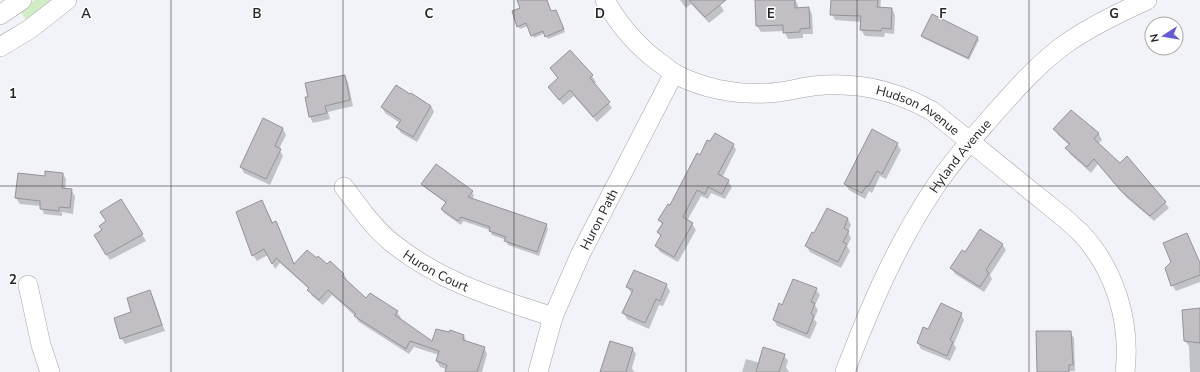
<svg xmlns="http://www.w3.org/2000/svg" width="1200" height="372" font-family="'Nunito Sans',sans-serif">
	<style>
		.green { fill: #d2edc6 }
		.shadow { fill: #0003 }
		.building { fill: #c1bfc4; stroke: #969398 }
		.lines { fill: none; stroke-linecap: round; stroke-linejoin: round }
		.minor-casing { stroke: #a2a4a9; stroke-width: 20 }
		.minor { stroke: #fff; stroke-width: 19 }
		.grid { fill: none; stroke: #252628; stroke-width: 1; stroke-opacity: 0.55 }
		.labels { text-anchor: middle; stroke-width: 3; stroke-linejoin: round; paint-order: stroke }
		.street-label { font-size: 13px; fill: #252628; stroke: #fff }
		.grid-label { font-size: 13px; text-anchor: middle; font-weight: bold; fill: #252628; stroke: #fff; stroke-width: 3; stroke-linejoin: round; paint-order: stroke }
	</style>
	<rect width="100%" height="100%" fill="#f1f3f8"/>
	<path class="green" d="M35,0H54L26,20L20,11Z"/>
	<path class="shadow" d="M518,0H547L551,13L557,14L565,32L548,39L545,33L534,38L528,26L520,29L518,26L521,8Z
		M680,0H717L724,11L709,23L691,4L686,8Z
		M771,0H795L798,5V9L809,8L812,14L813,34H803V38L788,39L784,31L761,32L757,26Z
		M832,0H881L880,9H892L895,15L894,34L885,33L884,37L865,36L861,30L862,22L835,20L832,14Z
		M922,35L978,38L979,40L969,60L923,38Z
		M570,51L592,76L596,82L594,84L612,108L597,122L574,96L563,105L549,87L558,79L551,69Z
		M344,76L348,82L353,106L328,112L330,119L313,123L310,117L309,97Z
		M431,106L434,112L417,142L401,133L397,127L400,123L385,113L382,107Z
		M1071,111L1099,134L1102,140L1098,144L1120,164L1127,158L1165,203L1169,208L1154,221L1126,197L1098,164L1091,173L1070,154L1067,148L1069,145L1058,135L1055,129Z
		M263,120L283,129L286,135L279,149L283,156L270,185L244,173L241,167Z
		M733,144L736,150L722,178L728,181L732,187L725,199L711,193L708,199L701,196L687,221L692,224L696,230L678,262L660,252L656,246L661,237L658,232L662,225L660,220L670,206L700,157Z
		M897,144L901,150L886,179L880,176L872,193L869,191L865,199L849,190L845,184Z
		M63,174L66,179L65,189L71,190L75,196L73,214L62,212V216L44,214L41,206L20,204L16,198L46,177Z
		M423,184L472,192L474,196L471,200L546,225L548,229L539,256L508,245L506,240L492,235L490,230L463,221L461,225L444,213L442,209L446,203L425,188Z
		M121,200L146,241L110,260L98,242L107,222Z
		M262,201L295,266L327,265L330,262L344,274L347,280L346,281L367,300L397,312L401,318L400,319L432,342L464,336L467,343L484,348L487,354L482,372H454L440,367L437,361L439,355L414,347L409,354L359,322L355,316L332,295L323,305L312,296L309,289L280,263L275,269L268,255L257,261L253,255Z
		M827,209L848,219L851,225L848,232L851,238L847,246L850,251L841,268L810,252L806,246L815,234Z
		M1002,244L1006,250L990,275L992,279L984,292L955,274L951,268L966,253Z
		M1173,262L1200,263V282L1176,291L1172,285Z
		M666,285L670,291L663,306L659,305L649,329L627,319L624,313L632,294L627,287Z
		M816,289L820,295L815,305L818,310L814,319L817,323L810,339L777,326L774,320Z
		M150,291L153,297L165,331L125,344L121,338L133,313Z
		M1200,309V372H1190L1189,346L1185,341Z
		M961,314L964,320L954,344L956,348L950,361L921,349L918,343L929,330Z
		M1070,332L1074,338L1075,371L1038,372Z
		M632,348L636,354L632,368L634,372H601Z
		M784,355L788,361L786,367L789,372H742L746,359L760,363Z"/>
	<path class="building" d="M517,0H547L551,11L556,10L564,29L545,37L543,31L531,36L526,23L517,27L512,11L520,8Z
		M689,0H726L705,17Z
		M755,0H795V8L809,7L810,28L800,29V32L783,33V25L756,26Z
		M831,0H878L877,7L892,8L891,29L882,28L881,31L860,30L861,16L830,15Z
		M932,14L978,37L968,58L921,36Z
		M570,50L593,75L590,78L610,102L593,117L570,90L559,100L548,87L558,78L550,68Z
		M345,75L350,100L325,106L327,113L309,117L305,97H308L305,83Z
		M396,85L410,94L411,93L431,106L413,137L396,127L401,120L381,107Z
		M1071,110L1099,133L1094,139L1120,163L1127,156L1166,202L1150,216L1121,191L1094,159L1087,167L1065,148L1070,144L1053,129Z
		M263,118L283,128L275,146L281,149L266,179L240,167Z
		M872,129L898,143L882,174L877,171L868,187L866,186L862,193L844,184Z
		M715,133L734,144L718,174L729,180L722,194L708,187L705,194L697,190L683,217L693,223L674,257L655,246L661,235L657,232L663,223L658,220L668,204L670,205L697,153L700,155L707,140L710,141Z
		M436,164L473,191L468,197L547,224L537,252L504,241L506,237L489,231L490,227L461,217L458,221L441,209L446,202L421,184Z
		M45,171L63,173L62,188L72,189L70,208L59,207V211L40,209V201L15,198L18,173L45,176Z
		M121,199L143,234L106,255L94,235L102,230L99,226L106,221L100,212Z
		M262,200L272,223L276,221L294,264L307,250L317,258L318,256L327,264L330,261L344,274L342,276L366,298L370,293L398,311L395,315L432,341L436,329L449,332L450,330L464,335L463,340L485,347L477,372H445L447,365L436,361L439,351L410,341L406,349L354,316L356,314L328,290L319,300L307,290L309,288L276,258L272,264L264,249L252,256L236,212Z
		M827,208L848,218L844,228L849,231L843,242L847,244L838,262L805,246L812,232L814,233Z
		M980,229L1003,244L986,270L989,273L980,287L950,268L962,250L965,252Z
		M1187,233L1200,263V275L1171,286L1165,268L1171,262L1163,243Z
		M634,270L667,284L660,301L656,299L645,323L622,313L633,290L626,287Z
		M793,279L817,288L811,302L815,303L811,314L814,316L807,334L773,320L779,303L782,305Z
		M150,290L162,325L120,339L114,318L131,312L127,298Z
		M941,303L962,313L950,340L953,342L947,356L917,343L923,327L928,329Z
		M1200,308V343L1184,341L1182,310Z
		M1036,331H1071L1073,365H1069V372H1037Z
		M610,341L633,348L626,372H600Z
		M763,347L785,354L779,372H756Z"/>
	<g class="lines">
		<g class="minor-casing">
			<g id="minor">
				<path id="s1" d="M605,0C619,25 637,46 660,63C665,66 670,71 675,74C702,88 735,95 766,93C782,93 798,88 813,86C856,81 895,90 932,111L1062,216C1068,221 1074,227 1080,232C1115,269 1131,322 1125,372"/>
				<path d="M0,15L22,0"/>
				<path d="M0,47L30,29L67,0"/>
				<path id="s2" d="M344,187C358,206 373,227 391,242C442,283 493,297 553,317"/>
				<path d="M28,285L41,345L50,372"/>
				<path id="s3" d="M538,372L553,317L580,255L674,73"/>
				<path id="s4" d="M845,372C870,307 896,245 935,187C952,161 973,138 993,115C1016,89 1037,65 1064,45C1089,27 1118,13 1147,0"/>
			</g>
		</g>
		<use href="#minor" class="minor"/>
	</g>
	<path class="grid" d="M171,0V372M343,0V372M514,0V372M686,0V372M857,0V372M1029,0V372M0,186H1200"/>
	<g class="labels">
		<g class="street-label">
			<text dy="5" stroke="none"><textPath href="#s1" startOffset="355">Hudson Avenue</textPath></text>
			<text dy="5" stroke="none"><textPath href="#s4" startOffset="246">Hyland Avenue</textPath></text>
			<text dy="5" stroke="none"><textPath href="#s3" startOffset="165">Huron Path</textPath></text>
			<text dy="5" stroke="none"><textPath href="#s2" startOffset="126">Huron Court</textPath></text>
		</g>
	</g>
	<g class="grid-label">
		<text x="86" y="18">A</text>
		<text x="257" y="18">B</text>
		<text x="429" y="18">C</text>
		<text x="600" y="18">D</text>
		<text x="771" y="18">E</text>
		<text x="943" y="18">F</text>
		<text x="1114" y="18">G</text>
		<text x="13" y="98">1</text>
		<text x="13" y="284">2</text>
	</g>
	<g transform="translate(1164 36) rotate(258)"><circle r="19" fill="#ffffff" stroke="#a8a8a9"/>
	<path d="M0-3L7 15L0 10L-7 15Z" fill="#645cd5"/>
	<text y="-6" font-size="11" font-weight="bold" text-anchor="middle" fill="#252628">N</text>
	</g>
</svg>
